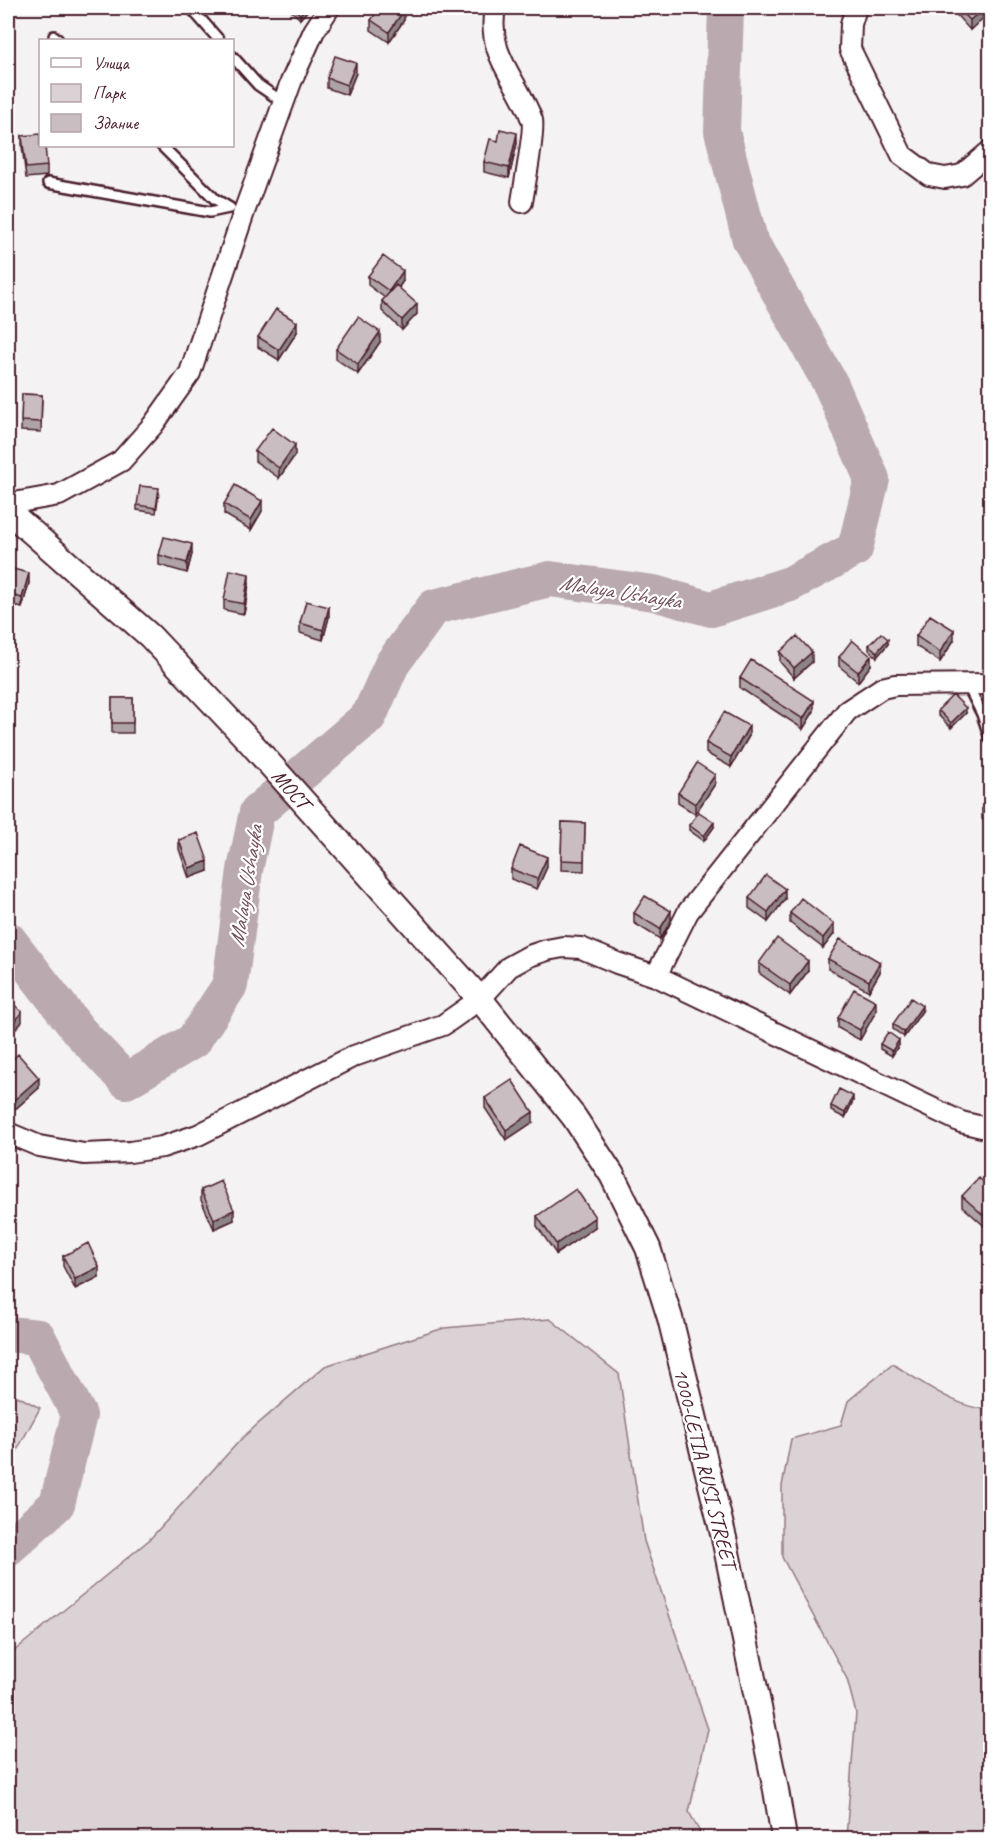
<svg xmlns="http://www.w3.org/2000/svg" width="998" height="1846" font-family="Caveat,sans-serif">
	<style>
		.green { fill: #dbd2d5; stroke: #927880; stroke-width: 1.5 }
		.lines { fill: none; stroke-linecap: round; stroke-linejoin: round }
		.river { stroke: #baa9ae; stroke-width: 36 }
		.service-casing { stroke: #4a1f2b; stroke-width: 14 }
		.minor-casing { stroke: #4a1f2b; stroke-width: 24 }
		.tertiary-casing { stroke: #4a1f2b; stroke-width: 28 }
		.service { stroke: #fff; stroke-width: 9 }
		.minor { stroke: #fff; stroke-width: 20 }
		.tertiary { stroke: #fff; stroke-width: 24 }
		.wall { fill: #aea3a6; stroke: #4a1f2b; stroke-width: 1.5 }
		.shaded-wall { fill: #8d8487; stroke: #4a1f2b; stroke-width: 1.5 }
		.building { fill: #cabdc1; stroke: #4a1f2b; stroke-width: 1.5 }
		.labels { text-anchor: middle; stroke-width: 4.5; stroke-linejoin: round; paint-order: stroke }
		.street-label { font-size: 21px; fill: #4a1f2b; stroke: #fff }
		.water-label { font-size: 22px; font-style: italic; fill: #714f59; stroke: #fff }
	</style>
	<rect width="100%" height="100%" fill="#f4f2f2"/>
	<filter id="ink" filterUnits="userSpaceOnUse"><feTurbulence type="fractalNoise" baseFrequency=".0167" numOctaves="2"/><feDisplacementMap in="SourceGraphic" scale="12" xChannelSelector="R" yChannelSelector="G"/><feConvolveMatrix kernelMatrix="1 2 1 2 8 2 1 2 1" color-interpolation-filters="sRGB"/></filter>
	<g filter="url(#ink)">
		<path class="green" d="M550,1319L619,1374L644,1541L708,1729L689,1812L703,1838H8V1656L149,1540L243,1437L325,1366L444,1328Z
			M893,1364C917,1379 961,1411 990,1409V1838H846L856,1713L847,1679L782,1557V1486L791,1439L841,1425L848,1401Z
			M8,1391L40,1408L8,1467Z"/>
		<g class="lines">
			<path class="river" d="M8,939L79,1031L126,1081L193,1041L230,985L245,870L257,812L369,716L392,664L434,607L550,579L654,593L711,609L790,584L855,549L872,479L831,385L750,240L722,131L726,8
				M8,1334L38,1337L79,1415L57,1504L8,1548"/>
			<g class="service-casing">
				<path id="service" d="M191,8L219,40
					M54,36L58,40
					M232,56L258,85L283,102
					M162,146L215,199L230,208
					M48,183L210,212L229,208
					M967,684L982,714L990,738"/>
			</g>
			<g class="minor-casing">
				<path id="minor" d="M495,8C486,56 518,79 532,120C535,128 524,189 522,202
					M856,8L851,24L850,49L902,155L929,175L945,178L962,175L990,151
					M8,504L59,495L121,461L153,425L190,373L244,212L291,82L314,31L329,8
					M656,976L688,912L847,711L882,688L895,685L990,684
					M8,1133L39,1146L84,1154L130,1152L162,1147L198,1135L354,1056L443,1025L480,999L509,967L529,956L547,950L563,947L581,948L617,963L656,976L961,1122L990,1129"/>
			</g>
			<g class="tertiary-casing">
				<path id="tertiary" d="M8,511L150,636L251,743L480,999L574,1117L612,1175L648,1248L670,1318L724,1538L776,1790L784,1838"/>
			</g>
			<use href="#service" class="service"/>
			<use href="#minor" class="minor"/>
			<use href="#tertiary" class="tertiary"/>
		</g>
		<path class="wall" d="M288,8H310L300,19Z
			M951,8H990L970,30L951,9Z
			M371,20H404L389,42L371,30Z
			M356,73L347,95L327,88V78Z
			M22,136L47,166V176L26,178L22,146Z
			M498,141L517,143L509,178L484,172V162Z
			M368,276L403,281L399,287L417,314L402,330L382,311V301L385,298L368,285Z
			M297,332L279,360L258,347V337Z
			M380,342L358,374L336,359V349Z
			M22,394L42,395L41,432L21,431Z
			M255,451L295,455L279,478L255,461Z
			M159,493L156,513L137,510V505Z
			M224,504L262,511L251,530L224,514Z
			M192,554L187,573L159,565V555Z
			M8,574L29,583L22,608L8,604Z
			M249,584L244,614L224,610V600Z
			M329,617L323,640L300,633V623Z
			M916,636L954,640L940,662L916,646Z
			M888,644L877,657L869,650V645Z
			M780,652L812,662L794,678L780,662Z
			M839,657L871,665L858,682L839,666Z
			M740,678L814,711L803,729L740,688Z
			M112,698H133V733H112Z
			M938,710L966,713L951,728L938,715Z
			M749,736L731,767L706,753V743Z
			M715,784L695,814L678,803V793Z
			M990,801V827L982,819V809Z
			M562,822L585,823L584,871L561,870Z
			M689,825L714,827L704,841L689,830Z
			M179,840L208,871L189,878L179,849Z
			M547,867L537,889L511,879V869Z
			M749,898L785,899L768,922L749,908Z
			M634,913L671,921L660,939L634,923Z
			M790,913L834,934L823,948L790,923Z
			M828,959L880,972L869,991L828,969Z
			M759,963L808,971L790,995L759,973Z
			M876,1011L860,1040L838,1028V1018Z
			M922,1011L904,1037L893,1029V1024Z
			M880,1044L899,1045L892,1056L880,1049Z
			M8,1064L39,1088L13,1111L8,1105Z
			M485,1098L533,1122L506,1140L485,1108Z
			M853,1101L845,1118L831,1111V1106Z
			M990,1188V1231L962,1206V1196Z
			M201,1190L234,1220L214,1229L201,1200Z
			M537,1216L595,1227L556,1254L537,1226Z
			M63,1256L99,1277L75,1289L63,1266Z"/>
		<path class="shaded-wall" d="M306,8H310L300,19V14Z
			M984,8H990V12L970,30V20Z
			M404,10V20L389,42V32Z
			M356,63V73L347,95V85Z
			M517,133V143L509,178V168Z
			M403,271V281L389,301V291Z
			M417,304V314L402,330V320Z
			M297,322V332L279,360V350Z
			M380,332V342L358,374V364Z
			M295,445V455L279,478V468Z
			M262,501V511L251,530V520Z
			M192,544V554L187,573V563Z
			M29,573V583L22,608V598Z
			M249,574V584L244,614V604Z
			M329,607V617L323,640V630Z
			M954,630V640L940,662V652Z
			M888,639V644L877,657V652Z
			M812,652V662L794,678V668Z
			M871,656V665L858,682V672Z
			M814,701V711L803,729V719Z
			M966,708V713L951,728V723Z
			M749,726V736L731,767V757Z
			M715,775V784L695,814V804Z
			M714,822V827L704,841V836Z
			M547,857V867L537,889V879Z
			M208,861V871L189,878V868Z
			M785,889V899L768,922V912Z
			M671,911V921L660,939V929Z
			M834,924V934L823,948V938Z
			M808,961V971L790,995V985Z
			M880,962V972L869,991V981Z
			M876,1001V1011L860,1040V1030Z
			M922,1006V1011L904,1037V1032Z
			M22,1012V1022L8,1038V1028Z
			M899,1040V1045L892,1056V1051Z
			M39,1078V1088L13,1111V1101Z
			M853,1096V1101L845,1118V1113Z
			M533,1112V1122L506,1140V1130Z
			M234,1210V1220L214,1229V1219Z
			M595,1217V1227L556,1254V1244Z
			M99,1267V1277L75,1289V1279Z"/>
		<path class="building" d="M293,8H306L300,14Z
			M380,8H400L404,10L389,32L371,20Z
			M958,8H984L970,20Z
			M335,56L356,63L347,85L327,78Z
			M500,129L517,133L509,168L484,162L490,139L498,141Z
			M40,134V146H45L47,166L26,168L22,136Z
			M383,256L403,271L389,291L368,276Z
			M396,285L417,304L402,320L382,301Z
			M276,309L297,322L279,350L258,337Z
			M358,317L380,332L358,364L336,349Z
			M22,394L42,395L41,422L21,421Z
			M272,428L295,445L279,468L255,451Z
			M235,485L262,501L251,520L224,504Z
			M140,486L159,488L156,508L137,505Z
			M164,537L192,544L187,563L159,555Z
			M9,568L29,573L22,598L8,594V574Z
			M230,570L249,574L244,604L224,600Z
			M306,601L329,607L323,630L300,623Z
			M930,615L954,630L940,652L916,636Z
			M881,633L888,639L877,652L869,645Z
			M797,636L812,652L794,668L780,652Z
			M852,640L871,656L858,672L839,657Z
			M751,660L814,701L803,719L740,678Z
			M953,695L966,708L951,723L938,710Z
			M112,698H133V723H112Z
			M724,712L749,726L731,757L706,743Z
			M697,763L715,775L695,804L678,793Z
			M990,801V817L982,809Z
			M699,812L714,822L704,836L689,825Z
			M562,822L585,823L584,861L561,860Z
			M198,833L208,861L189,868L179,840Z
			M520,846L547,857L537,879L511,869Z
			M766,875L785,889L768,912L749,898Z
			M645,896L671,911L660,929L634,913Z
			M801,898L834,924L823,938L790,913Z
			M777,938L808,961L790,985L759,963Z
			M840,939L880,962L869,981L828,959Z
			M854,989L876,1001L860,1030L838,1018Z
			M911,998L922,1006L904,1032L893,1024Z
			M8,999L22,1012L8,1028Z
			M888,1032L899,1040L892,1051L880,1044Z
			M18,1054L39,1078L13,1101L8,1095V1064Z
			M512,1080L533,1112L506,1130L485,1098Z
			M839,1089L853,1096L845,1113L831,1106Z
			M979,1178L990,1188V1221L962,1196Z
			M221,1181L234,1210L214,1219L201,1190Z
			M576,1189L595,1217L556,1244L537,1216Z
			M88,1243L99,1267L75,1279L63,1256Z"/>
	</g>
	<g class="labels">
		<g class="street-label">
			<text transform="translate(291 789) rotate(49)" y="7">МОСТ</text>
			<text transform="translate(705 1468) rotate(76)" y="7">1000-LETIA RUSI STREET</text>
		</g>
		<g class="water-label">
			<text transform="translate(620 591) rotate(9)" y="8">Malaya Ushayka</text>
			<text transform="translate(245 886) rotate(-81)" y="8">Malaya Ushayka</text>
		</g>
	</g>
	<rect width="998" height="1846" fill="none" stroke="#fff" stroke-width="30"/>
	<rect x="15" y="15" width="968" height="1816" fill="none" stroke="#4a1f2b" stroke-width="2" filter="url(#ink)"/>
	<rect x="39" y="39" width="195" height="108" fill="#ffffff" stroke="#b7a5aa" stroke-width="1.5"/>
	<rect x="51" y="58" width="30" height="9" fill="#ffffff" stroke="#b7a5aa" stroke-width="1.5"/>
	<text x="93" y="69" font-size="18" fill="#4a1f2b">Улица</text>
	<rect x="51" y="84" width="30" height="18" fill="#dbd2d5" stroke="#b7a5aa" stroke-width="1.5"/>
	<text x="93" y="99" font-size="18" fill="#4a1f2b">Парк</text>
	<rect x="51" y="114" width="30" height="18" fill="#cabdc1" stroke="#b7a5aa" stroke-width="1.5"/>
	<text x="93" y="129" font-size="18" fill="#4a1f2b">Здание</text>
</svg>
